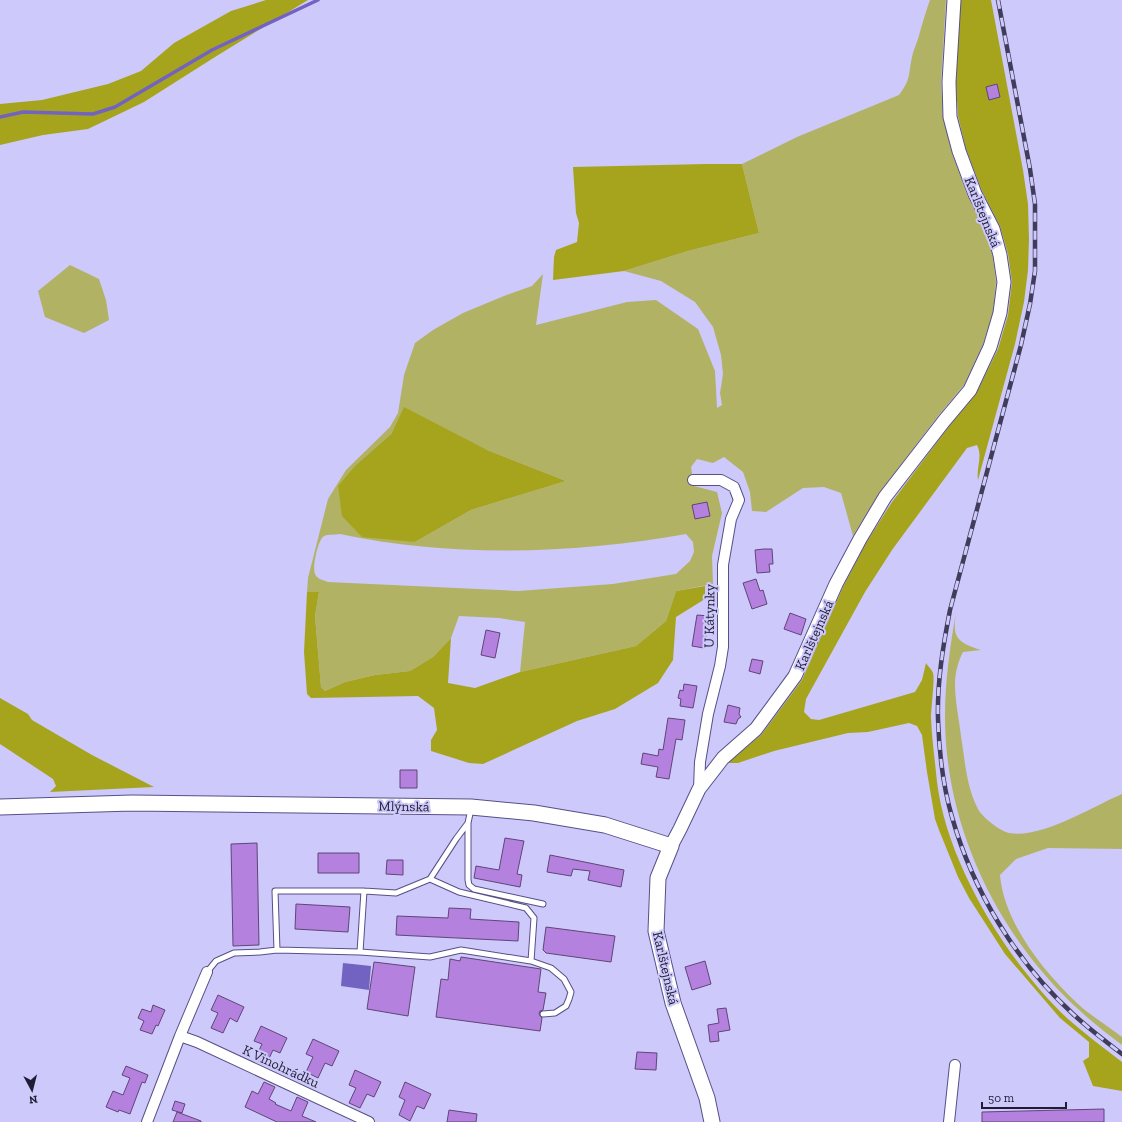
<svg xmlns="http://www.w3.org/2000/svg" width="1122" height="1122" font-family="'Zilla Slab',serif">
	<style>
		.green { fill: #b2b265; fill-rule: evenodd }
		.forest { fill: #a6a41d }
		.water { fill: #7263c2 }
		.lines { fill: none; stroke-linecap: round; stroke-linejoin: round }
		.stream { stroke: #7263c2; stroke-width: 3.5 }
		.building { fill: #b481de; stroke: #604577 }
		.service-casing { stroke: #565085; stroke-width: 7 }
		.minor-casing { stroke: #565085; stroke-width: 12 }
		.tertiary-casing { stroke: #565085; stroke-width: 15 }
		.secondary-casing { stroke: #565085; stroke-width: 17 }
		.service { stroke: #fff; stroke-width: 5 }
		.minor { stroke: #fff; stroke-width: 10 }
		.tertiary { stroke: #fff; stroke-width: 13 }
		.secondary { stroke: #fff; stroke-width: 15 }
		.rail-casing { stroke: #403c59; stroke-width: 4.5 }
		.rail { stroke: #cdc9fb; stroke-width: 3; stroke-dasharray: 9; stroke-linecap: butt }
		.labels { text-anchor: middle; stroke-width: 4; stroke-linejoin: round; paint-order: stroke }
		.street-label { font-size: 14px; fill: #1f1c33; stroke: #cdc9fb }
	</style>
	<rect width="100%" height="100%" fill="#cdc9fb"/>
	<path class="green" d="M930,0H946L941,82L943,118L952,153L968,197L986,232L993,257L996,282L993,312L983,344L964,385L938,416L879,493L853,536L841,493L824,487L803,488L766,512L752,511L750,492L743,472L724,457L713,463L697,459L691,467L694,486L717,492L722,513L712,556L713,584L676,591L666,621L636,646L520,672L525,622L499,618L459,616L451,638L433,657L410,671L375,675L345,682L325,691L321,687L315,616L319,592H307L308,578L328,499L346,470L390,427L398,413L404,375L415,343L433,330L463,313L504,296L532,286L543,274L536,325L627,302L656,300L698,329L715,371L717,408L722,405L720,393L723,374L721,355L713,327L695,302L661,281L624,271L688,251L759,233L742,164L797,137L899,95C911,79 908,76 912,57C913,51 916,45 918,39C922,25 925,14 930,0ZM392,433L487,450L566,481L471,510L415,542L356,465ZM340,534C453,558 572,554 686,534L693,542L694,552L690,561L676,574L613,584L518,591L328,582C323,580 317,579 315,574C312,568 318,539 324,536C328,534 335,535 340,534Z
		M70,265L99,279L106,300L109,320L84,333L45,317L38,291Z
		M956,612C952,638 957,642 981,650L963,652C958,661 955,674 955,684C955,701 959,719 961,736C965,760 966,786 978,809C982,817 1000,831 1009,833C1041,839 1092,807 1122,794V849L1048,848L1016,859L1000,875C1004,923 1044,972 1078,1004C1091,1016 1108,1026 1122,1037V1045C1107,1034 1092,1022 1078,1009C997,935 945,826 945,717C945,681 950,647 956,612Z"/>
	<path class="forest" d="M266,0H308L215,57L144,102L88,129L43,135L0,145V104L42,100L108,84L141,71L174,43L231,11Z
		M961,0H991L1023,170L1028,204L1029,240L1028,270L1024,302L1015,344L978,480C976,467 983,457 977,445L967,448L892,550L865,592L806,699L804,712L811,719L819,720L915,692L922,680L926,663C928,666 932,670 933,673C935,678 931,710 931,718C932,740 935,761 937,782C947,864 1008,963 1068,1019C1085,1034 1104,1048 1122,1062V1091L1093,1086L1083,1061L1089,1057V1042L1060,1018L1005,954L969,898L958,877L939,830L935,819L927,772L922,735L917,726L909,723L868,732L848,733L774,751L738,763H728L762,734L802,680L843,587L866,543L892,502L950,425L976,394L998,349L1008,315L1012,282L1008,254L1000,226L982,191L966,149L958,116L956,82Z
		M706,164H742L759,233L688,251L624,271L553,280L554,257L556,250L577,242L579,223L576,213L573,167Z
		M404,407L487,450L566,481L471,510L415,542L362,537L342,516L338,486L356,465L392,433Z
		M705,586V599L676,617L673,660L658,683L615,709L577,721L483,764L469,763L431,751V740L437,730L434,708L418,696L311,698L307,694L304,652L307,592H319L315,616L321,687L325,691L345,682L375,675L410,671L433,657L451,638L448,683L475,688L520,672L636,646L666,621L676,591Z
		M0,698L28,714L32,720L92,755L154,787L50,792L56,786L53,779L0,744Z"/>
	<path class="water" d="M343,963L371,966L369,990L341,986Z"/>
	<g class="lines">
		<path class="stream" d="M0,117L23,112L93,114L115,107L212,50L318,0"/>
	</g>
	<path class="building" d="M997,84L1000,97L989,100L986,87Z
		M707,502L710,516L695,519L692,505Z
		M764,549H772L773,564H769L770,572L757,573L755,550Z
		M756,579L760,591L763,590L767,604L752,609L743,583Z
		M790,613L806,619L801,635L784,629Z
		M697,615L709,616L704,648L692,646Z
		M486,630L500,633L495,658L481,655Z
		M752,659L763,661L760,674L749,671Z
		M684,684L697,686L693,708L680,706L681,699L678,698L680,690L683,691Z
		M728,705L740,708L739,714L741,717L738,719L736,724L724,722Z
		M668,718L685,720L682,740L676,739L669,779L656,777L658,767L641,764L643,753L658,756L659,749L663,750Z
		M400,770H417V788H400Z
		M505,838L524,841L517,874L522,875L520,887L474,878L476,866L499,870Z
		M257,843L259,945L233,946L231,844Z
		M318,853H359V873H318Z
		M550,855L624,870L621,887L588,880L590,871L573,869L571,876L547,872Z
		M387,860H403V875L386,874Z
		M296,904L350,907L348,932L295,929Z
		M449,908L471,909L470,919L519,922L518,941L396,935L397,916L448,918Z
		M546,927L615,936L611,962L546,953L543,950Z
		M461,957L541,969L538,992L546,993L543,1010L540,1011L539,1014L542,1018L540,1031L436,1017L441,979L448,980L450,959L460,961Z
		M705,961L711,984L692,990L685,967Z
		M374,962L415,967L408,1016L367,1009Z
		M218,995L244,1007L237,1022L230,1018L223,1033L211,1028L218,1013L211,1010Z
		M153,1005L165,1010L158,1026L156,1025L152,1034L140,1030L144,1021L138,1018L142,1009L151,1012Z
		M726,1008L730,1030L718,1032L719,1041L710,1042L708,1025L719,1023L717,1009Z
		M261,1026L287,1038L280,1053L273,1050L266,1065L255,1059L262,1044L254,1041Z
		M313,1039L339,1051L332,1066L325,1063L318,1078L306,1072L313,1057L306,1054Z
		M637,1052L657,1053L656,1070L635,1069Z
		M126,1066L148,1075L145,1083L142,1082L130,1114L119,1110L118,1112L106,1107L113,1091L123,1095L130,1078L122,1075Z
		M355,1070L381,1082L374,1097L367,1094L360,1108L349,1103L356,1088L349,1085Z
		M264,1082L275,1087L269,1099L276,1103L275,1104L291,1111L297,1097L308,1102L302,1116L316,1122H277L245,1107L252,1091L258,1094Z
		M405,1082L431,1094L424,1109L417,1106L410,1121L399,1115L405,1100L399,1097Z
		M175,1101L185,1104L182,1113L172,1110Z
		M1104,1109V1122H982V1112Z
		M449,1110L477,1114L476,1122H447Z
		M177,1112L201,1121V1122H173Z"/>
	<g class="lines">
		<g class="service-casing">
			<path id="service" d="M468,823V880L469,885L474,889L543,904
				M430,879L459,892L526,908L534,918L531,961
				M277,950L275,891H364L396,893L430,879L456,839L468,823L471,809
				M360,952L364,891
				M207,972L216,961L234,953L260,952L277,950L360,952L430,957L461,950L531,961L551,968L564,979L571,992L569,999L566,1006L555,1013L543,1014"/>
		</g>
		<g class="minor-casing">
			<path id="minor" d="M693,480H721L734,487L739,500L731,519L723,565V647L720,666L708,714L700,762L699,789
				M180,1036L197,1042L369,1122
				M147,1122L180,1036L207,972
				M949,1122L955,1065"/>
		</g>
		<g class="tertiary-casing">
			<path id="tertiary" d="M671,846L680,829L699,789L723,758L756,729L795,676L836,584L860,539L885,497L944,421L970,390L990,347L1000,313L1004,282L1000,255L993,229L975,194L959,151L950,117L949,82L954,0"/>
		</g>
		<g class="secondary-casing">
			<path id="secondary" d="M0,807L132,803L471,807L534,813L605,825L671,846L658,878L656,931L673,1003L707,1098L712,1122"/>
		</g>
		<use href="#service" class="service"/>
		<use href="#minor" class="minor"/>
		<use href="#tertiary" class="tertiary"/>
		<use href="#secondary" class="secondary"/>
		<g class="rail-casing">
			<path id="rail" d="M998,0L1030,169L1035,204V271L1030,304L1021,345L950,610C943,646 937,682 938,719C939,751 943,786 952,817C973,891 1016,962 1073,1014C1088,1028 1105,1041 1122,1054"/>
		</g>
		<use href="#rail" class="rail"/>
	</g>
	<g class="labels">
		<g class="street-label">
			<text transform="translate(983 212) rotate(68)" y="5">Karlštejnská</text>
			<text transform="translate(709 616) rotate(-89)" y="5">U Kátynky</text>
			<text transform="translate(814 635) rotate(-66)" y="5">Karlštejnská</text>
			<text transform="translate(404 806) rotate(1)" y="5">Mlýnská</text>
			<text transform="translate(666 968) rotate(77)" y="5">Karlštejnská</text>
			<text transform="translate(281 1066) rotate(25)" y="5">K Vinohrádku</text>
		</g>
	</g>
	<g transform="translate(32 1090) rotate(173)" stroke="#cdc9fb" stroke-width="3" paint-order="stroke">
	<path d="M0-3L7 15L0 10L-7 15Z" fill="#1f1c33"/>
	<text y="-6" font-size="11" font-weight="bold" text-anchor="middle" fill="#1f1c33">N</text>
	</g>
	<path d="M982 1102v6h84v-6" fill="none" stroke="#1f1c33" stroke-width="2"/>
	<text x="988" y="1102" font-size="12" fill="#1f1c33" stroke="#cdc9fb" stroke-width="3" paint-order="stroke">50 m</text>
</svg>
